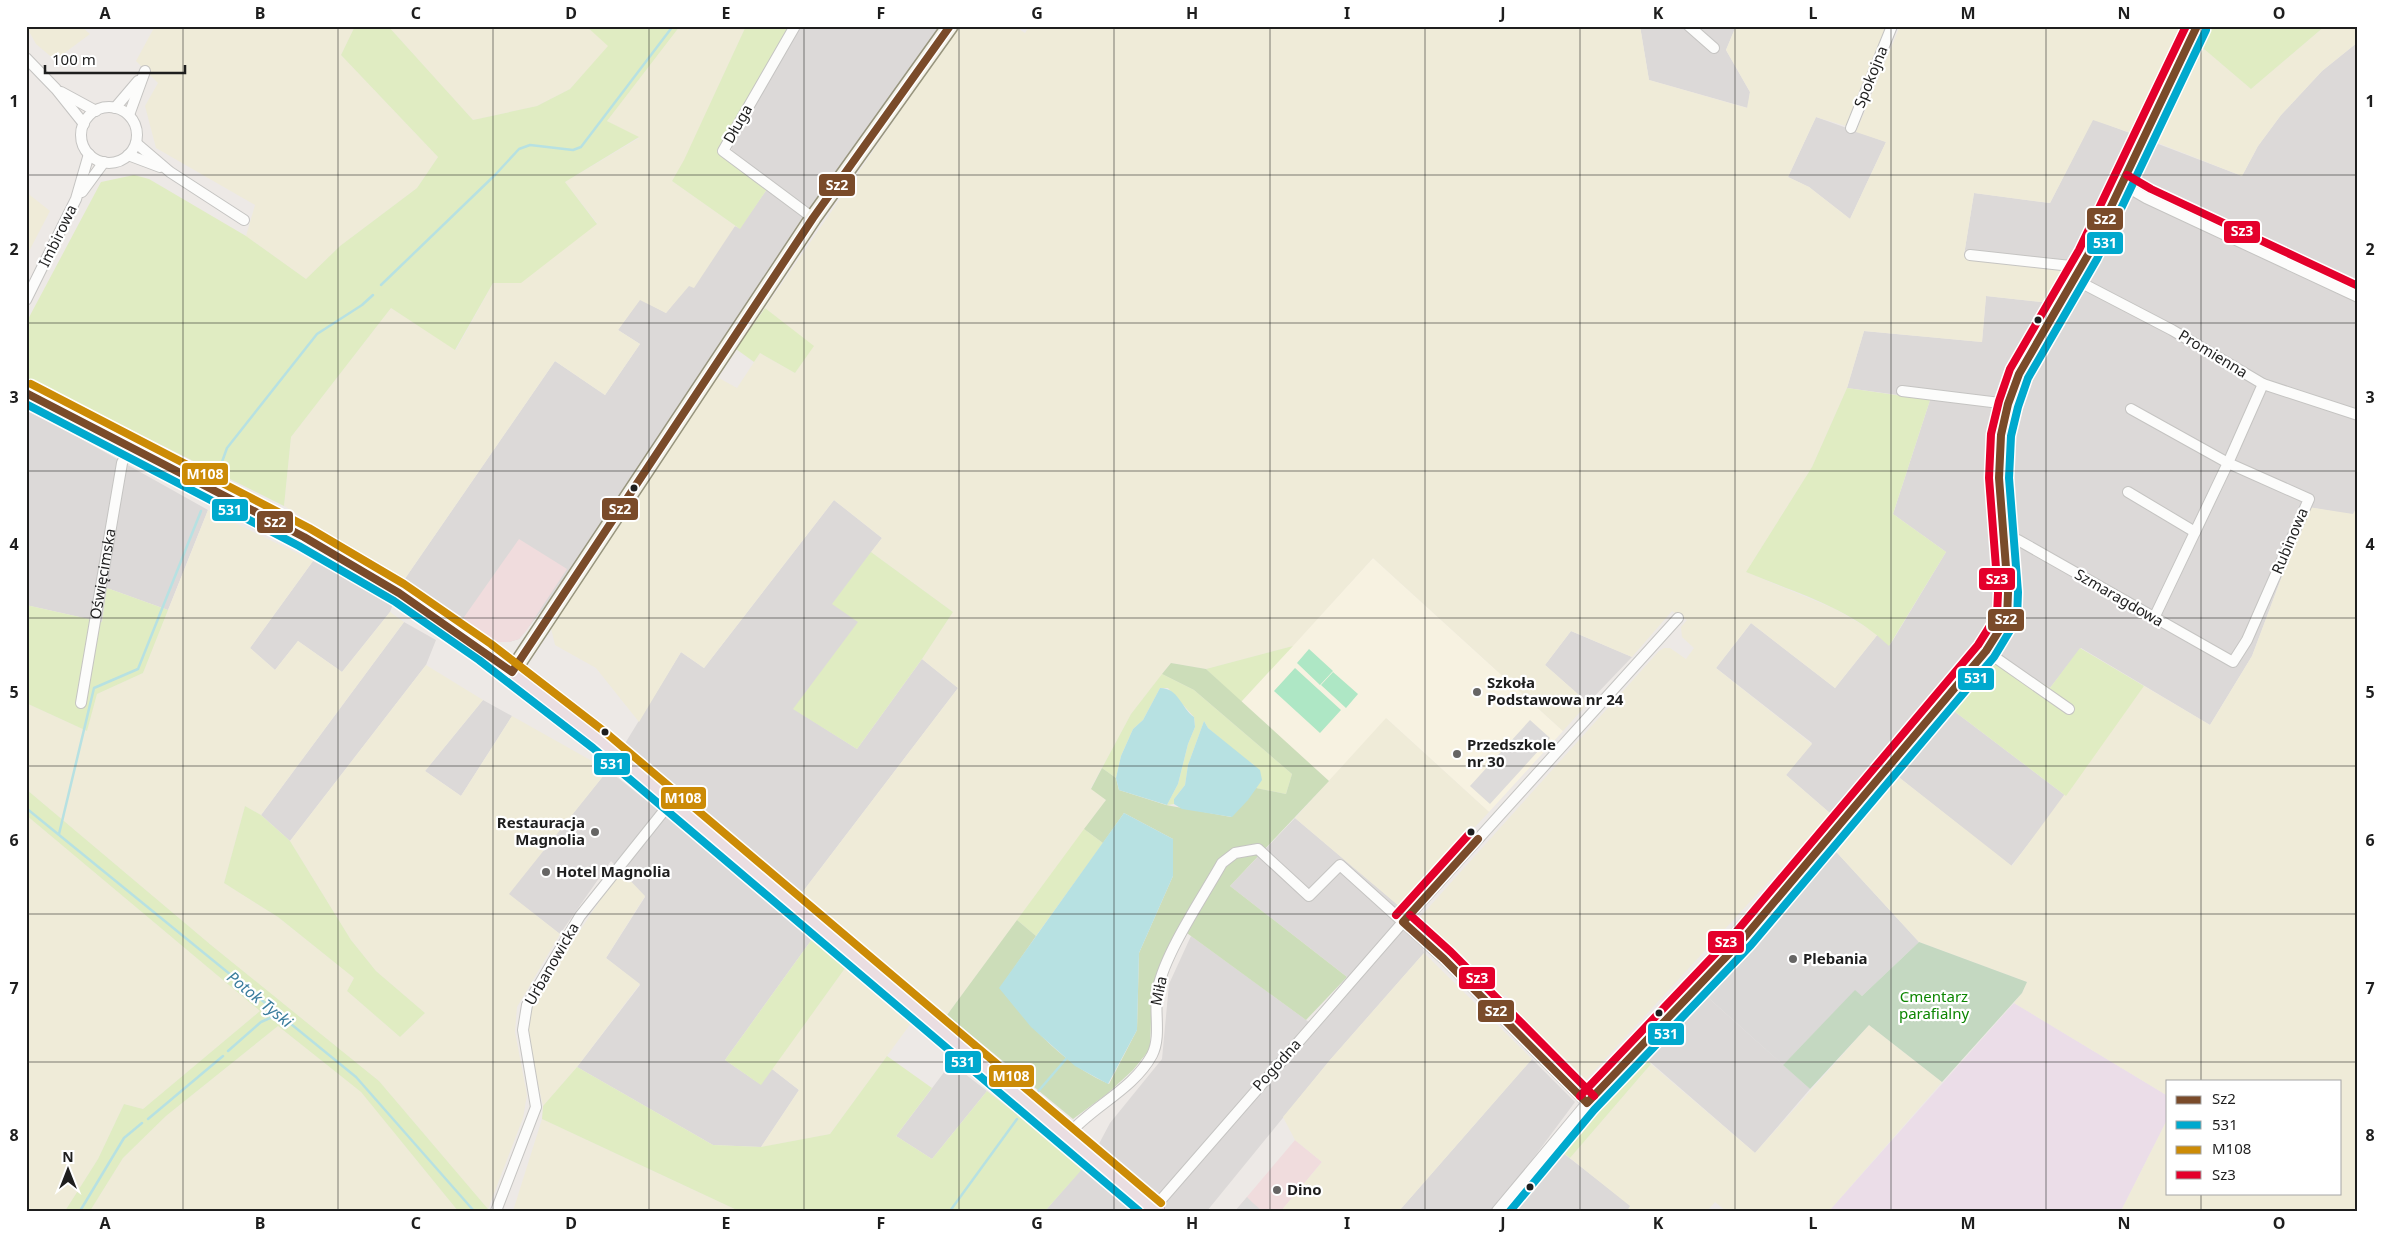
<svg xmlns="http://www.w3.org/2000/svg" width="2384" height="1237" font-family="'Noto Sans',sans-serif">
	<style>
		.residential { fill: #dcd9d8 }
		.commercial { fill: #f0dcdd }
		.industrial { fill: #ebdde8 }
		.education { fill: #f7f2e1 }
		.religious { fill: #dbd9d8 }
		.farmland { fill: #efebd8 }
		.grass { fill: #e0ecc2 }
		.forest { fill: #ccddb9 }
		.cemetery { fill: #c4d8c1 }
		.pitch { fill: #aee7c5 }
		.parking { fill: #dddbda }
		.water { fill: #b7e1e2 }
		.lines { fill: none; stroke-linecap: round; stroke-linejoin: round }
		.stream { stroke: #b7e1e2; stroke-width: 2.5 }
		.street-casing { stroke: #c5c4c2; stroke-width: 12 }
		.secondary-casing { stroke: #98957e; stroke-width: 18 }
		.highway-casing { stroke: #c59aae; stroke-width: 21 }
		.street { stroke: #fcfcfb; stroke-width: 10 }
		.secondary { stroke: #f4f2e9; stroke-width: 15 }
		.highway { stroke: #eadee2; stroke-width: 19 }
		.bus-1-casing { stroke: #fff; stroke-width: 11 }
		.bus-2-casing { stroke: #fff; stroke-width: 11 }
		.bus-3-casing { stroke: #fff; stroke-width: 11 }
		.bus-4-casing { stroke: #fff; stroke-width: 11 }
		.bus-1 { stroke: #7a4b2a; stroke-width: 8 }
		.bus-2 { stroke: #00a9ce; stroke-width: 8 }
		.bus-3 { stroke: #cc8b06; stroke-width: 8 }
		.bus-4 { stroke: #e4002b; stroke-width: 8 }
		.grid { fill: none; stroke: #1e1e1e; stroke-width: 1; stroke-opacity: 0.55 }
		.bus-dot { fill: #1e1e1e; stroke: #fff; stroke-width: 2 }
		.poi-dot { fill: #666564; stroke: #fff; stroke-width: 2 }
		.labels { text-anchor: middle; stroke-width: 4.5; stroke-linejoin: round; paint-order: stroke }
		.street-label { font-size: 15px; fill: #1e1e1e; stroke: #fff }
		.poi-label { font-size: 15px; font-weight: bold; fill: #1e1e1e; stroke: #fff; text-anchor: start }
		.park-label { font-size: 15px; fill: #0d8602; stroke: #fff }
		.water-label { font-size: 16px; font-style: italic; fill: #3b7d9d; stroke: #fff }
		.line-badge { stroke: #fff; stroke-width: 2 }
		.badge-label { font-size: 14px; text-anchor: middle; font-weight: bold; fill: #fff }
		.neatline { fill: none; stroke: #1e1e1e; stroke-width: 2 }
		.grid-label { font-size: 16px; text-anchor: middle; font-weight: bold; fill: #1e1e1e }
	</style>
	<rect width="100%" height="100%" fill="#ede9e6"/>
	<path class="residential" d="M800,26H950L565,581L519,639L509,642H497L486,637L404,580L555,361L605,395L640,344L618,330L640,299L666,313L735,226L740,228L767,189L807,208L732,151L731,145Z
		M1640,26H1736L1726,50L1750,92L1748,108L1649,80Z
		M2358,42V505L2353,515L2308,507L2252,656L2210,725L2081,648L2050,688L1989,650L1910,736L1831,814L1786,775L1812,743L1716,668L1751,623L1835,688L1878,634L1890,645L1946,552L1893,514L1930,400L1899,388L1898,395L1847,388L1864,331L1982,342L1986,296L2051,303L2038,341L2074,279L2070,269L1964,255L1974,193L2050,203L2093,119L2242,176L2258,146L2281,115L2322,71Z
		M1816,117L1886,142L1850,219L1809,187L1788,177Z
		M26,408L208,510L168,610L107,588L102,622L26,605Z
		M834,500L882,538L833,604L859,622L794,709L857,749L922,659L958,688L801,894L621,750L681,652L704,668Z
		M313,561L393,604L390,612L342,672L298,641L275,670L250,648Z
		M404,622L436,640L426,665L290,841L261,815Z
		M1571,631L1632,657L1588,703L1545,665Z
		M483,700L512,716L461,796L425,771Z
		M1950,708L2066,796L2011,866L1896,775Z
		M608,770L815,935L725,1060L760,1084L772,1069L799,1090L761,1147L713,1145L577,1067L640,985L606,958L645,897L611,861L560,934L508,894Z
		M1295,818L1416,920L1424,953L1330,1060L1207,1211H1045L1092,1157L1110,1123L1162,1059L1169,984L1191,936L1313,1025L1351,980L1230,886Z
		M1703,993L1810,1089L1755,1153L1642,1055Z
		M1532,1059L1575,1102L1494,1211H1399Z
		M951,1063L987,1091L932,1159L896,1136Z
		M1558,1149L1631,1206L1627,1211H1507Z"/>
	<path class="commercial" d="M519,539L567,569L526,631L519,639L509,642H497L462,620Z
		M1295,1140L1322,1162L1281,1211H1235Z"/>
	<path class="industrial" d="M2014,1003L2168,1096V1118L2121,1211H1829Z"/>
	<path class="education" d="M1373,558L1563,731L1489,812L1387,719L1329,781L1241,702Z"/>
	<path class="religious" d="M1829,844L1919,942L1862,996L1855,991L1783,1065L1703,993L1769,921Z"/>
	<path class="farmland" d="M26,26H81L90,34L55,60L36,44Z
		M155,26H355L341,55L438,157L417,188L340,246L306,279L246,236L255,205L156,148L145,106L158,83L136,61Z
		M388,26H586L609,46L570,89L537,106L473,120Z
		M680,26H746L684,161L672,181L740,229L735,226L694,288L689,286L666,313L640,300L618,330L640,344L605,395L555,361L404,580L284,506L291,437L391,308L456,350L493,283L597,223L565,182L639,138L607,121Z
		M959,26H1014L1025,33L1030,26H1640L1649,80L1747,108L1750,92L1726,50L1736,26H1886L1846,126L1816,117L1788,177L1809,187L1850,219L1886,142L1856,132L1900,26H2188L2134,134L2093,120L2050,203L1974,193L1964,255L2070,268L2051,303L1986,296L1982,342L1864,331L1847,388L1812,467L1746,572L1835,609L1878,634L1835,688L1751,623L1716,668L1812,744L1786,775L1831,814L1583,1083L1510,1013L1514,1003L1505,995L1497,1001L1426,932L1419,923L1421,916L1659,651L1664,648H1670L1686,659L1694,648L1682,637L1681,627L1687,620L1672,611L1632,657L1571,631L1545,665L1588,703L1563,731L1373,558L1293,646L1206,669L1171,663L1131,714L1091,788L1106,800L947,1015L801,894L958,688L922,659L953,612L871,552L882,538L834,500L704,668L681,652L639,722L596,668L555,645L551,628L566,600L717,377L737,388L760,353L795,373L813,346L765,308Z
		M2325,26H2358V42L2322,71L2281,115L2258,146L2242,176L2153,141L2197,43L2251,89Z
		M26,192L50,211L26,257Z
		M2358,505V1211H2121L2168,1118V1193H2340V1081H2168V1096L2014,1003L2022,993L2027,982L1919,942L1829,844L1896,775L2012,866L2144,686L2210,725L2252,656L2308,507L2353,514Z
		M208,510L313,561L250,648L275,670L298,641L342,672L390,612L404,622L261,815L245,806L224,883L278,917L354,978L347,991L400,1037L425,1013L376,971L351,940L290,841L426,665L483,700L425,771L461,796L512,716L608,770L509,894L560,934L517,1007L515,1032L527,1095L523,1118L488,1209L379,1081L211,945L26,789V703L87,731L97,694L143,673Z
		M1386,718L1489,812L1400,907L1295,818Z
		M26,815L260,1011L143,1109L124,1104L98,1159L65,1211H26Z
		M620,870L645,896L606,958L640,984L577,1067L543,1106L526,1032L530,1011L540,991Z
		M1424,953L1532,1059L1399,1211H1281L1322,1162L1295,1140L1283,1117L1330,1060Z
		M848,964L914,1019L830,1134L761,1147L799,1090L772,1069Z
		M1869,1025L1942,1082L1829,1211H1726L1715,1202L1707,1211H1627L1630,1206L1570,1158L1651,1064L1755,1153Z
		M278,1026L361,1092L458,1211H90L123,1158L166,1116Z
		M542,1119L739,1211H513Z"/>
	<path class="grass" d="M355,26H388L473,120L537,106L570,89L608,46L586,26H680L607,121L639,137L565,182L597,224L521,283H493L455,350L391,308L291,437L284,506L26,378V323L101,182L134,175L149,179L246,236L306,279L340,246L417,188L438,157L341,55Z
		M746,26H790L717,151L767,189L740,229L672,181L684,160Z
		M2204,26H2325L2251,89L2197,43Z
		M765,308L814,346L795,373L760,353L754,362L736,349Z
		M1847,388L1930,400L1893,514L1946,552L1889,646C1851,608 1794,592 1746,572L1812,467Z
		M871,552L953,612L922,659L857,749L793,709L858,622L832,604Z
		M107,588L168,610L143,673L97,694L87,731L26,703V605L102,622Z
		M1293,646L1241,702L1206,669Z
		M2080,648L2144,686L2066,796L1950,708L1997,655L2050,688Z
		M1162,674L1194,690L1292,774L1286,794L1256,788L1261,780L1253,764L1243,758L1208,728L1204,721L1188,765L1185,785L1174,799V804L1167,805L1178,784L1188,744L1195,727L1194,717L1168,688H1160L1143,720L1133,729L1121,756L1116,778L1102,768L1131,714Z
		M26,789L211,945L379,1081L488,1209L487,1211H458L361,1092L278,1026L166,1116L123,1158L90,1211H65L98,1159L124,1104L143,1109L260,1011L26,815Z
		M245,806L261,815L290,841L351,940L376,971L425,1013L400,1037L347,991L354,978L278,917L224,883Z
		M1084,829L1103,843L1036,936L1017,920Z
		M815,935L848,964L761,1085L725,1060Z
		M1642,1055L1651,1064L1570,1158L1558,1149Z
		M887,1056L932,1088L896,1136L932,1159L987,1091L1084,1167L1045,1211H739L542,1119L543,1106L577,1067L713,1145L761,1147L830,1134Z"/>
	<path class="forest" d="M1171,663L1206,669L1329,781L1230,886L1347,977L1306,1020L1180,928L1152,993L1150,1049L1133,1070L1108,1093L1073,1119L947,1015L1017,920L1036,936L1000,988C1030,1026 1063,1064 1109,1084L1137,1030L1139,953L1173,876V839L1124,813L1103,843L1084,829L1106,800L1091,789L1102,768L1116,778L1119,790L1166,805L1231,817L1256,788L1286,794L1292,774L1194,690L1162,674Z"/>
	<path class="cemetery" d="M1919,942L2027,982L2022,993L1942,1082L1869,1025L1810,1089L1783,1065L1855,990L1862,996Z"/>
	<path class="pitch" d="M1309,649L1333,671L1320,685L1297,663Z
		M1295,668L1341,710L1320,733L1274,691Z
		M1333,672L1358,694L1346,708L1321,685Z"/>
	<path class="parking" d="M1530,720L1550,738L1490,804L1470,786Z
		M1813,834L1824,843L1715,970L1703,961Z
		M1247,1197L1253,1203L1262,1211H1235Z"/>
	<path class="water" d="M1160,688C1179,688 1181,708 1194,717L1195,727L1188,744L1178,784L1167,805L1119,790L1116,778L1121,756L1133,729L1143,720Z
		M1204,721L1208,728L1260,770L1262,780L1248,800L1232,817L1182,809L1174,804V799L1185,785L1188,765Z
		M1124,813L1173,839V876L1139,953L1137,1030L1108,1084L1075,1066L1031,1027L999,988Z"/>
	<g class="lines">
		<path class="stream" d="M381,285L495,175L519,149L530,145L573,150L581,147L673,26
			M218,473L227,448L317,334L362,305L373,295
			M26,808L356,1077L474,1211
			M59,834L94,688L138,669L201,511
			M228,1051L261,1022L279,1014
			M1035,1095L1066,1059
			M148,1119L223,1056
			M80,1211L124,1138L142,1123
			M950,1211L1017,1119"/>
		<g class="street-casing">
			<g id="street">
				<path d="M795,26L723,151L813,218"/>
				<path d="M1689,26L1714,48"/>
				<path d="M26,58L56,89L84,124"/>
				<path d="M61,92L96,111"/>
				<circle cx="109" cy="135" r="28"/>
				<path d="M115,108L138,81"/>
				<path d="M129,115L145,71"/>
				<path d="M1851,128L1892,26"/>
				<path d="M136,143L170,172L244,220"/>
				<path d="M128,155L160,167"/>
				<path d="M2122,184L2146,198L2358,297"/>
				<path d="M82,192L104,162"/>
				<path d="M1970,255L2080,267"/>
				<path d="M2074,279L2172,330L2263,384L2358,415"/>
				<path d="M26,300L76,199L89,154"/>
				<path d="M1902,391L2008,404"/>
				<path d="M2128,492L2195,532"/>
				<path d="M2004,539L2018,540L2233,662L2247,640L2309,499L2228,463L2131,409"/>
				<path d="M2154,618L2228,463L2263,384"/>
				<path d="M1986,651L2069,709"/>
				<path id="s1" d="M81,703L122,463L130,447"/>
				<path d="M1067,1136C1092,1106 1133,1090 1152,1055C1162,1036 1153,1008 1158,988C1166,951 1203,897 1222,863L1235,853L1258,849L1309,896L1340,865L1444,959L1587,1103"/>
				<path d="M1153,1209L1403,922L1678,618"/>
				<path d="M496,1211L536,1107L523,1030L527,1005L580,916L671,802"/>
				<path d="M1497,1211L1587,1103L1743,939L1986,651L2007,618L2008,593L1999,478L2001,435L2008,404L2019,374L2088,255L2197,26"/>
			</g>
		</g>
		<g class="secondary-casing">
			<path id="secondary" d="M512,672L813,218L950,26"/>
		</g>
		<g class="highway-casing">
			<path id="highway" d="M26,393L304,537L399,593L485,652L599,740L1155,1211"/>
		</g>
		<use href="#street" class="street"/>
		<use href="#secondary" class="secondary"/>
		<use href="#highway" class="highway"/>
		<g class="bus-1-casing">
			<path id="bus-1" d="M26,393L304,537L399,593L512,672
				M512,672L813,218L950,26
				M1403,922L1444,959L1587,1103
				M1403,922L1478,839
				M1587,1103L1743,939L1986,651L2007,618L2008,593L1999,478L2001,435L2008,404L2019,374L2088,255L2197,26"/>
		</g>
		<g class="bus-2-casing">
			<path id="bus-2" d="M26,404L299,546L394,601L479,660L593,748L1139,1211
				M1510,1211L1594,1110L1751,945L1994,657L2017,619L2018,592L2009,478L2011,436L2018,407L2028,378L2097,259L2206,30"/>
		</g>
		<g class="bus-3-casing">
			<path id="bus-3" d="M31,384L309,528L404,584L491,644L605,732L1161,1203"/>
		</g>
		<g class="bus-4-casing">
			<path id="bus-4" d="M2127,175L2151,189L2358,286
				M1396,915L1471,832
				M1410,915L1451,952L1594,1096
				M1580,1096L1736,932L1978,645L1997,615L1998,593L1989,478L1991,434L1999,401L2010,369L2079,250L2186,26"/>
		</g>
		<use href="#bus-1" class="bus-1"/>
		<use href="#bus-2" class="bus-2"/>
		<use href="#bus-3" class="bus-3"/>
		<use href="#bus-4" class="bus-4"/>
	</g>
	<path class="grid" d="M183,26V1211M338,26V1211M493,26V1211M649,26V1211M804,26V1211M959,26V1211M1114,26V1211M1270,26V1211M1425,26V1211M1580,26V1211M1735,26V1211M1891,26V1211M2046,26V1211M2201,26V1081M26,175H2358M26,323H2358M26,471H2358M26,618H2358M26,766H2358M26,914H2358M26,1062H2358M2201,1193V1211"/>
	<g class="bus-dot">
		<circle cx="2038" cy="320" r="4.5"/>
		<circle cx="634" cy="488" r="4.5"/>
		<circle cx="605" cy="732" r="4.5"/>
		<circle cx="1471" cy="832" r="4.5"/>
		<circle cx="1659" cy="1013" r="4.5"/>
		<circle cx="1530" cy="1187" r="4.5"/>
	</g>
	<g class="poi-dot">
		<circle cx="1477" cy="692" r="5"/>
		<circle cx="1457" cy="754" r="5"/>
		<circle cx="595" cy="832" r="5"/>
		<circle cx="546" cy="872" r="5"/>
		<circle cx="1793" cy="959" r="5"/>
		<circle cx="1277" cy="1190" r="5"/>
	</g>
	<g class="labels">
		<g class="street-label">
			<text transform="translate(1871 77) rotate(-68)" y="5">Spokojna</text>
			<text transform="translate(738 124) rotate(-60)" y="5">Długa</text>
			<text transform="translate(58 236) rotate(-64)" y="5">Imbirowa</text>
			<text transform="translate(2213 354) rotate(31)" y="5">Promienna</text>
			<text transform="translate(2290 541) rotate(-67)" y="5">Rubinowa</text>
			<text dy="5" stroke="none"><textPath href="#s1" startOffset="131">Oświęcimska</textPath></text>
			<text transform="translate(2119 598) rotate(30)" y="5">Szmaragdowa</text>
			<text transform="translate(552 964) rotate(-60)" y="5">Urbanowicka</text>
			<text transform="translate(1159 991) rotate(-78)" y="5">Miła</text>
			<text transform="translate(1277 1065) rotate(-48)" y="5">Pogodna</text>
		</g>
		<g class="poi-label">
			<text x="1487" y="688">Szkoła<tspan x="1487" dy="17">Podstawowa nr 24</tspan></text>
			<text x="1467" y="750">Przedszkole<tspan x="1467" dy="17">nr 30</tspan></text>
			<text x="585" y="828" text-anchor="end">Restauracja<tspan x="585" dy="17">Magnolia</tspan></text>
			<text x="556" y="877">Hotel Magnolia</text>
			<text x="1803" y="964">Plebania</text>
			<text x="1287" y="1195">Dino</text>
		</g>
		<g class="park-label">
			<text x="1934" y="1002">Cmentarz<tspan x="1934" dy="17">parafialny</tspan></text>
		</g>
		<g class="water-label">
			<text transform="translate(260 999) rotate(39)" y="6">Potok Tyski</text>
		</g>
	</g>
	<g class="line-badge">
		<rect x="818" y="173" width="38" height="24" rx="5" fill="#7a4b2a"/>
		<rect x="2086" y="207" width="38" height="24" rx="5" fill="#7a4b2a"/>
		<rect x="2223" y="220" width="38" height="24" rx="5" fill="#e4002b"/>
		<rect x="2086" y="231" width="38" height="24" rx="5" fill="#00a9ce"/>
		<rect x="181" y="462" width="48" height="24" rx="5" fill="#cc8b06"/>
		<rect x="601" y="497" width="38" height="24" rx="5" fill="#7a4b2a"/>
		<rect x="211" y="498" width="38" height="24" rx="5" fill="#00a9ce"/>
		<rect x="256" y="510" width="38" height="24" rx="5" fill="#7a4b2a"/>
		<rect x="1978" y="567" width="38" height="24" rx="5" fill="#e4002b"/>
		<rect x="1987" y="608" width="38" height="24" rx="5" fill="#7a4b2a"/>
		<rect x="1957" y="667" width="38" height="24" rx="5" fill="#00a9ce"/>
		<rect x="593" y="752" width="38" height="24" rx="5" fill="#00a9ce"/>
		<rect x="660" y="786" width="47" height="24" rx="5" fill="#cc8b06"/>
		<rect x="1707" y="930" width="38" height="24" rx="5" fill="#e4002b"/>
		<rect x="1458" y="966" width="38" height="24" rx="5" fill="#e4002b"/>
		<rect x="1477" y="999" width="38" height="24" rx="5" fill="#7a4b2a"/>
		<rect x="1647" y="1022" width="38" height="24" rx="5" fill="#00a9ce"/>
		<rect x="944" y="1050" width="38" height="24" rx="5" fill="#00a9ce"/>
		<rect x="988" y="1064" width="47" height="24" rx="5" fill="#cc8b06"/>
	</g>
	<g class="badge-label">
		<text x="837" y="190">Sz2</text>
		<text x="2105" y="224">Sz2</text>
		<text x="2242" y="236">Sz3</text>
		<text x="2105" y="248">531</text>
		<text x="205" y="479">M108</text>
		<text x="620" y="514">Sz2</text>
		<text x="230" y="515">531</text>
		<text x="275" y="527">Sz2</text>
		<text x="1997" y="584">Sz3</text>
		<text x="2006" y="624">Sz2</text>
		<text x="1976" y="683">531</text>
		<text x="612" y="769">531</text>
		<text x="683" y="803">M108</text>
		<text x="1726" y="947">Sz3</text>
		<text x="1477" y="983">Sz3</text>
		<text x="1496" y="1016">Sz2</text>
		<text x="1666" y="1039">531</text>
		<text x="963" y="1067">531</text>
		<text x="1011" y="1081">M108</text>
	</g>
	<rect width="2384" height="1237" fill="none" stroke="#ffffff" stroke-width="55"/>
	<rect x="2166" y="1080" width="175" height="115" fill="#ffffff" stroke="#a5a5a5"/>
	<rect x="2176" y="1096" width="25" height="8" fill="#7a4b2a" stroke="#a5a5a5"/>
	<text x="2212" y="1104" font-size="15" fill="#1e1e1e">Sz2</text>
	<rect x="2176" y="1121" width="25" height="8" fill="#00a9ce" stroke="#a5a5a5"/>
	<text x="2212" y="1130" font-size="15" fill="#1e1e1e">531</text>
	<rect x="2176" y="1146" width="25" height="8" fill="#cc8b06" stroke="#a5a5a5"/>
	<text x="2212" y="1154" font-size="15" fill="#1e1e1e">M108</text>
	<rect x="2176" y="1171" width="25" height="8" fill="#e4002b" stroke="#a5a5a5"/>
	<text x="2212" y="1180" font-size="15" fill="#1e1e1e">Sz3</text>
	<g transform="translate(68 1170)" stroke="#ffffff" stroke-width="4" paint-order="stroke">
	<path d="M0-4L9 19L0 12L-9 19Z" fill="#1e1e1e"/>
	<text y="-8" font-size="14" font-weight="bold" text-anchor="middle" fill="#1e1e1e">N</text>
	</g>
	<path d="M45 65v8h140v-8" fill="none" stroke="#1e1e1e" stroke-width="2.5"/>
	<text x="52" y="65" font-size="15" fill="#1e1e1e" stroke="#ffffff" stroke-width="4" paint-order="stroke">100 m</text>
	<rect x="28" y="28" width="2328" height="1182" class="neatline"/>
	<g class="grid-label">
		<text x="105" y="19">A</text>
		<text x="260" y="19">B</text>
		<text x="416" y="19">C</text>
		<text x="571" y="19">D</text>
		<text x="726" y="19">E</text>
		<text x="881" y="19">F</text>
		<text x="1037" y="19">G</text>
		<text x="1192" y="19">H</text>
		<text x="1347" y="19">I</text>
		<text x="1503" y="19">J</text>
		<text x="1658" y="19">K</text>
		<text x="1813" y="19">L</text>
		<text x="1968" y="19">M</text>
		<text x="2124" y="19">N</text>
		<text x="2279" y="19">O</text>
		<text x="14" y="107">1</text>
		<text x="2370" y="107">1</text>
		<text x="14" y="255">2</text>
		<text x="2370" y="255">2</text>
		<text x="14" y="403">3</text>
		<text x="2370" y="403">3</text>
		<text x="14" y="550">4</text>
		<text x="2370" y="550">4</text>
		<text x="14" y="698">5</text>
		<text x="2370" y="698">5</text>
		<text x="14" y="846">6</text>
		<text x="2370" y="846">6</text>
		<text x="14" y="994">7</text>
		<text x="2370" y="994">7</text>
		<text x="14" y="1141">8</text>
		<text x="2370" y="1141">8</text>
		<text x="105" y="1229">A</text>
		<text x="260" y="1229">B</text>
		<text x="416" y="1229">C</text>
		<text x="571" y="1229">D</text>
		<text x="726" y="1229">E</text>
		<text x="881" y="1229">F</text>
		<text x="1037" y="1229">G</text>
		<text x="1192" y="1229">H</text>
		<text x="1347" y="1229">I</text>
		<text x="1503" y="1229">J</text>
		<text x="1658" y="1229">K</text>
		<text x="1813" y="1229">L</text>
		<text x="1968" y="1229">M</text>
		<text x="2124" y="1229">N</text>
		<text x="2279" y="1229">O</text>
	</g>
</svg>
